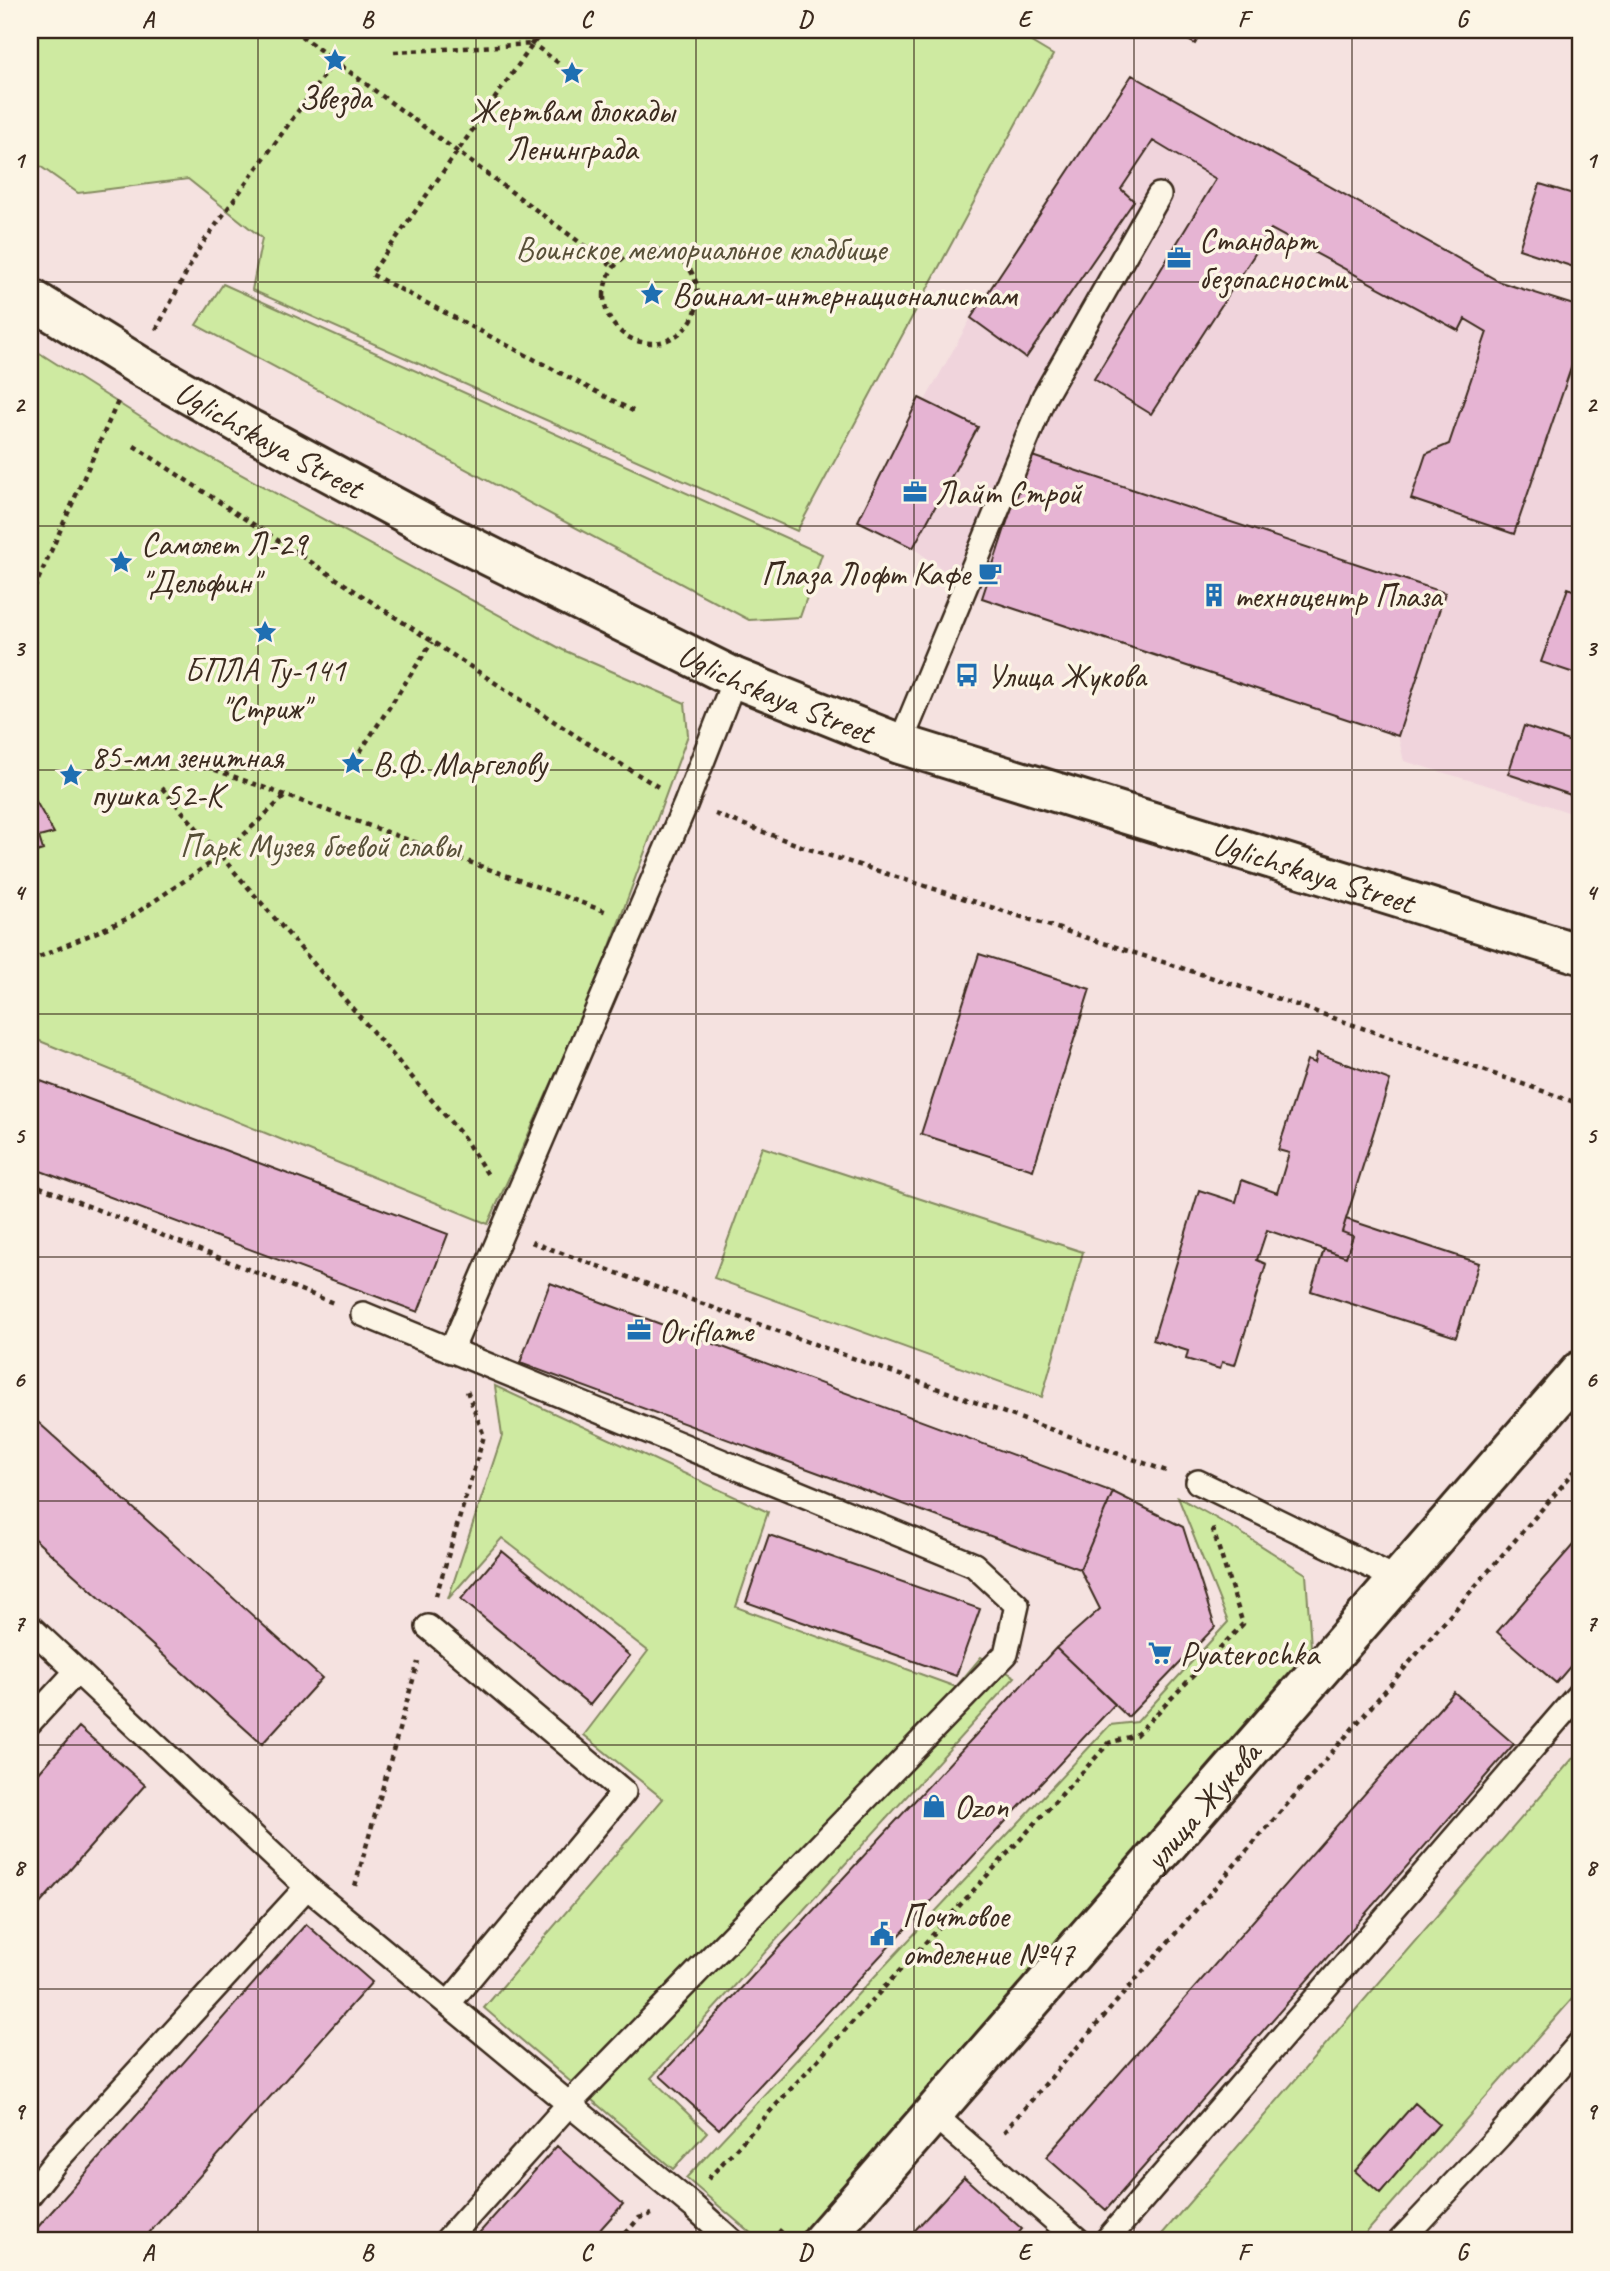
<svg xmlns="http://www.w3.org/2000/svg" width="1610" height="2271" font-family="Caveat,sans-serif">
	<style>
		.built { fill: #f0d4dc }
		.green { fill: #ceeaa1; stroke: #848a60; stroke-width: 2 }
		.building { fill: #e6b4d3; stroke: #3b2a1e; stroke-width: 2 }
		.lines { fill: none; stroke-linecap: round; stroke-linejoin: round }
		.service-casing { stroke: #3b2a1e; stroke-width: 28 }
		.minor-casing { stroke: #3b2a1e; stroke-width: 44 }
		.secondary-casing { stroke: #3b2a1e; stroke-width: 44 }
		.path { stroke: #3b2a1e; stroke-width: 4.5; stroke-dasharray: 5 5; stroke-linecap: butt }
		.service { stroke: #fcf5e5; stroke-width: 23 }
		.minor { stroke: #fcf5e5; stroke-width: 38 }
		.secondary { stroke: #fcf5e5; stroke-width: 38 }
		.grid { fill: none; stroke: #3b2a1e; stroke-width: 2; stroke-opacity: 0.55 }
		.labels { text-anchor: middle; stroke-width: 7; stroke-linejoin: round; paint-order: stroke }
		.poi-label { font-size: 33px; fill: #3b2a1e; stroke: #fcf5e5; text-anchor: start }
		.park-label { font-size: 33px; fill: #585038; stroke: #fcf5e5 }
		.street-label { font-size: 33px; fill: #3b2a1e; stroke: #fcf5e5 }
		.neatline { fill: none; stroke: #3b2a1e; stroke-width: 2.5 }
		.grid-label { font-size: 23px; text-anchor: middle; font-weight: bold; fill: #3b2a1e }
	</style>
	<rect width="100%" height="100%" fill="#f5e2e0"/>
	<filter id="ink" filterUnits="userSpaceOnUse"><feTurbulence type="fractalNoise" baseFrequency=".0143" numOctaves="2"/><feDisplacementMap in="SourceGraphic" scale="14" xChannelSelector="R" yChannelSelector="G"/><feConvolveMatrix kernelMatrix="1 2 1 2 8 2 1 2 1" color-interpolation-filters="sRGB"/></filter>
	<g filter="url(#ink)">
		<path class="built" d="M1132,75L1499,282L1580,307V816L1496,788L1404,761L1398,736L982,598L913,548L858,521L971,318Z"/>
		<path class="green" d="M30,30H1011L1053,55L797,531L252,290L262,238L188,179L78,193L30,159Z
			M223,284L822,554L800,617L749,620L196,325Z
			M30,347L167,434L563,650L685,703L688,735L596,984L488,1224L30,1037Z
			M762,1147L1083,1252L1042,1397L714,1278Z
			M495,1386L768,1512L736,1607L956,1687L981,1657L1015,1677L651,2078L707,2132L673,2169L484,2008L663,1799L584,1735L648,1651L502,1538L448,1599L502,1436Z
			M1178,1497L1235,1529L1306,1574L1311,1647L795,2241H760L686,2178L1110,1725L1137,1722L1228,1622Z
			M1580,1750V1990L1359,2241H1156Z"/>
		<path class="building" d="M1170,30H1203L1195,44Z
			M1132,75L1500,282L1580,307V342L1514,534L1411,499L1426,454L1449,444L1487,332L1465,319L1459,331L1271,229L1151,414L1094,379L1216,179L1153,141L1121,189L1134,201L1026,358L971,318Z
			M1540,184L1580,196V269L1519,249Z
			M919,398L978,427L913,548L858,521Z
			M1029,455L1445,593L1398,736L982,598Z
			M1568,588L1580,593V675L1541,662Z
			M1524,726L1580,745V798L1508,774Z
			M30,791L54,833L39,837L43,850L30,854Z
			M979,954L1090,989L1033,1170L921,1134Z
			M1317,1053L1390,1080L1342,1232L1353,1236L1346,1257L1267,1230L1257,1260L1266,1264L1235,1365L1222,1362L1220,1369L1186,1359L1188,1351L1153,1340L1199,1190L1236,1202L1242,1180L1277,1193L1289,1153L1278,1150L1307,1060L1315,1063Z
			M30,1077L448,1234L418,1312L30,1167Z
			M1346,1219L1479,1263L1456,1337L1311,1291L1324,1249L1346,1257L1353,1236L1342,1232Z
			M550,1283L1113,1492L1080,1569L520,1363Z
			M30,1415L322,1678L262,1744L30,1535Z
			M1113,1492L1183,1527L1215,1627L1128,1717L1056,1648L1100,1609L1080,1569Z
			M769,1535L980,1609L956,1676L746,1602Z
			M1580,1537V1655L1556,1683L1497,1632Z
			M502,1551L630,1656L590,1705L461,1599Z
			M1056,1648L1115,1704L719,2129L660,2076Z
			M1454,1692L1514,1744L1106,2210L1046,2157Z
			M79,1727L145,1785L30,1915V1783Z
			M306,1924L372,1982L142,2241H30V2236Z
			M1415,2103L1439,2124L1380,2193L1355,2171Z
			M557,2146L623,2204L590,2241H472Z
			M964,2177L1022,2229L1012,2241H905Z"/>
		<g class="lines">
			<g class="service-casing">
				<path id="service" d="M900,744L1044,397L1159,195
					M451,1351L686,803L735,678
					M1198,1482L1399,1580
					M30,1627L307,1887L569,2104L1006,1654L1017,1605L974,1565L363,1314
					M428,1627L624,1792L448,2004
					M30,1722L77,1671
					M934,2115L1079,2241
					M30,2194L56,2161L307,1887
					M446,2241L569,2104L694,2207L732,2241
					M1106,2241L1580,1693
					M1400,2241L1499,2136L1580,2043"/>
			</g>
			<g class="minor-casing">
				<g id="minor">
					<path id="s1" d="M822,2241L1580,1371"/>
				</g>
			</g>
			<g class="secondary-casing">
				<g id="secondary">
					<path id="s2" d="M30,298L138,365L251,430L437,530L735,678L900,744L1580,954"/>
				</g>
			</g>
			<path class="path" d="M293,30L613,267
				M514,30L560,64
				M543,30L371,274L633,411
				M394,52L532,44
				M604 296a47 47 0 1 1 94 0a47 47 0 1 1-94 0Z
				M156,330L200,247L335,60
				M134,446L593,747L660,788
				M30,598L119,399
				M360,752L432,642
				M177,756L607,912
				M162,788L462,1135L490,1178
				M715,814L809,849L1282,1000L1580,1104
				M30,961L129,918L221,856L285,796
				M30,1183L336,1304
				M531,1242L1169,1472
				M436,1596L484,1436L467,1391
				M355,1886L418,1662
				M1004,2132L1580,1465
				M708,2179L1109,1743L1136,1735L1243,1624L1211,1524
				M619,2241L639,2218L652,2214
				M772,2241L782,2229"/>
			<use href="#service" class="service"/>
			<use href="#minor" class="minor"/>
			<use href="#secondary" class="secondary"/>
		</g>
	</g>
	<path class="grid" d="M258,30V2241M476,30V2241M696,30V2241M914,30V2241M1134,30V2241M1352,30V2241M30,282H1580M30,526H1580M30,770H1580M30,1014H1580M30,1257H1580M30,1501H1580M30,1745H1580M30,1989H1580"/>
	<defs>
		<g id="sight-bare" transform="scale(1.89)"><path d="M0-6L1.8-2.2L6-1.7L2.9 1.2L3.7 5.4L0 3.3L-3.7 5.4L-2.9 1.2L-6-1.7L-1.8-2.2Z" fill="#1f6fb2" stroke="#fcf5e5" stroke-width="2.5" paint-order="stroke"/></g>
		<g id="office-bare" transform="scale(1.89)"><path d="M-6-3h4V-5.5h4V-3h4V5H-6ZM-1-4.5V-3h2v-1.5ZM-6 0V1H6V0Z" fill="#1f6fb2" stroke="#fcf5e5" stroke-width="2.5" paint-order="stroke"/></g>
		<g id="cafe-bare" transform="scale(1.89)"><path d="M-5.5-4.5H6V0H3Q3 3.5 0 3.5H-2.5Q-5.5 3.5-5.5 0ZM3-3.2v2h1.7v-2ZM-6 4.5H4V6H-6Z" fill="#1f6fb2" stroke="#fcf5e5" stroke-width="2.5" paint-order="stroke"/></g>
		<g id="building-bare" transform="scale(1.89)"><path d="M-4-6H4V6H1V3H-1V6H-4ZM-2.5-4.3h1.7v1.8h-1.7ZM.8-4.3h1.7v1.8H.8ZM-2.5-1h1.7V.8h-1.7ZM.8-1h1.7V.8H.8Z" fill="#1f6fb2" stroke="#fcf5e5" stroke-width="2.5" paint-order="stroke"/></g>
		<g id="bus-bare" transform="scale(1.89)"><path d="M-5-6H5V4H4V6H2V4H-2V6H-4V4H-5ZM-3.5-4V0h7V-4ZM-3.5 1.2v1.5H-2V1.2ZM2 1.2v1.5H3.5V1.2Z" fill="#1f6fb2" stroke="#fcf5e5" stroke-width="2.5" paint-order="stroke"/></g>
		<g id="supermarket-bare" transform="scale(1.89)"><path d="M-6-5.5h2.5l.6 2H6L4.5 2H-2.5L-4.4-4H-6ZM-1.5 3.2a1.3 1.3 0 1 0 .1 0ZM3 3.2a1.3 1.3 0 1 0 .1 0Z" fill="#1f6fb2" stroke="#fcf5e5" stroke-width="2.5" paint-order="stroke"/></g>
		<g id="shop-bare" transform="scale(1.89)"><path d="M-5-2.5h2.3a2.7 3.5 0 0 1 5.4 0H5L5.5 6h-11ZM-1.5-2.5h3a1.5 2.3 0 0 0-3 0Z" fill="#1f6fb2" stroke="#fcf5e5" stroke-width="2.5" paint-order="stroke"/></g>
		<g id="civic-bare" transform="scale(1.89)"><path d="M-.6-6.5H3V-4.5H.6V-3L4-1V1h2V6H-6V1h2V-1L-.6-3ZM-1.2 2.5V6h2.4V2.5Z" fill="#1f6fb2" stroke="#fcf5e5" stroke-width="2.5" paint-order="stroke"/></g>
	</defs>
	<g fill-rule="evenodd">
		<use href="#sight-bare" x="335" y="60"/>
		<use href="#sight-bare" x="572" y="73"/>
		<use href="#office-bare" x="1179" y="258"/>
		<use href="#sight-bare" x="652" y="294"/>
		<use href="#office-bare" x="915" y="492"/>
		<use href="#sight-bare" x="121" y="562"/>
		<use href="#cafe-bare" x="990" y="573"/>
		<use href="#building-bare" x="1214" y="595"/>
		<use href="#sight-bare" x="265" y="632"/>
		<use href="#bus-bare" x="967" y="675"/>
		<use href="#sight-bare" x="353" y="763"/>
		<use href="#sight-bare" x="71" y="775"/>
		<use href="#office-bare" x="639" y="1330"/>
		<use href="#supermarket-bare" x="1160" y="1653"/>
		<use href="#shop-bare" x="934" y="1806"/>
		<use href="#civic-bare" x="882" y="1934"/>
	</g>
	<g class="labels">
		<g class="poi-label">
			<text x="335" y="109" text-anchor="middle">Звезда</text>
			<text x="572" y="122" text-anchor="middle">Жертвам блокады<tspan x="572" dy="38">Ленинграда</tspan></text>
			<text x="1199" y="251">Стандарт<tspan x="1199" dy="38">безопасности</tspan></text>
			<text x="672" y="306">Воинам-интернационалистам</text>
			<text x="935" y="504">Лайт Строй</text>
			<text x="141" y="555">Самолет Л-29<tspan x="141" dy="38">"Дельфин"</tspan></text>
			<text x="970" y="585" text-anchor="end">Плаза Лофт Кафе</text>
			<text x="1234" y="607">техноцентр Плаза</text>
			<text x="265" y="681" text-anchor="middle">БПЛА Ту-141<tspan x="265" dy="38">"Стриж"</tspan></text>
			<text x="987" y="687">Улица Жукова</text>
			<text x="91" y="768">85-мм зенитная<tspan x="91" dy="38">пушка 52-К</tspan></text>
			<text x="373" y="775">В.Ф. Маргелову</text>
			<text x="659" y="1342">Oriflame</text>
			<text x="1180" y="1665">Pyaterochka</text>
			<text x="954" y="1818">Ozon</text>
			<text x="902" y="1927">Почтовое<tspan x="902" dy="38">отделение №47</tspan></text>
		</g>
		<g class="park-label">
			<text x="701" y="260">Воинское мемориальное кладбище</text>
			<text x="320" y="857">Парк Музея боевой славы</text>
		</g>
		<g class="street-label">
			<text dy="12" stroke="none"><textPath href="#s2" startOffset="278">Uglichskaya Street</textPath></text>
			<text dy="12" stroke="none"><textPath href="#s2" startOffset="845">Uglichskaya Street</textPath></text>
			<text dy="12" stroke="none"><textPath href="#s2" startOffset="1412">Uglichskaya Street</textPath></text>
			<text dy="12" stroke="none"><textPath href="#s1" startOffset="578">улица Жукова</textPath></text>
		</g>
	</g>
	<rect width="1610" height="2271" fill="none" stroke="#fcf5e5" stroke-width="77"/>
	<rect x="38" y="38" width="1534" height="2194" class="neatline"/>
	<g class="grid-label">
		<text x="148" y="27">A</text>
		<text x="367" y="27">B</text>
		<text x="586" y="27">C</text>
		<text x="805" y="27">D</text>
		<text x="1024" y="27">E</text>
		<text x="1243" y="27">F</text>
		<text x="1462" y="27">G</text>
		<text x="19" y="168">1</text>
		<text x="1591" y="168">1</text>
		<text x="19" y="412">2</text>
		<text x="1591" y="412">2</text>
		<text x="19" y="656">3</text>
		<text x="1591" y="656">3</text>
		<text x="19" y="900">4</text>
		<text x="1591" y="900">4</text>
		<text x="19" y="1143">5</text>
		<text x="1591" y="1143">5</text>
		<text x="19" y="1387">6</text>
		<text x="1591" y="1387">6</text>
		<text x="19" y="1631">7</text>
		<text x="1591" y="1631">7</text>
		<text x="19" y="1875">8</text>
		<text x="1591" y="1875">8</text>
		<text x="19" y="2119">9</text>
		<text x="1591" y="2119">9</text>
		<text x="148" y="2260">A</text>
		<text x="367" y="2260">B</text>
		<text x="586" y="2260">C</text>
		<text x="805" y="2260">D</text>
		<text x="1024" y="2260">E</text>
		<text x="1243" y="2260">F</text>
		<text x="1462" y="2260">G</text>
	</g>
</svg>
